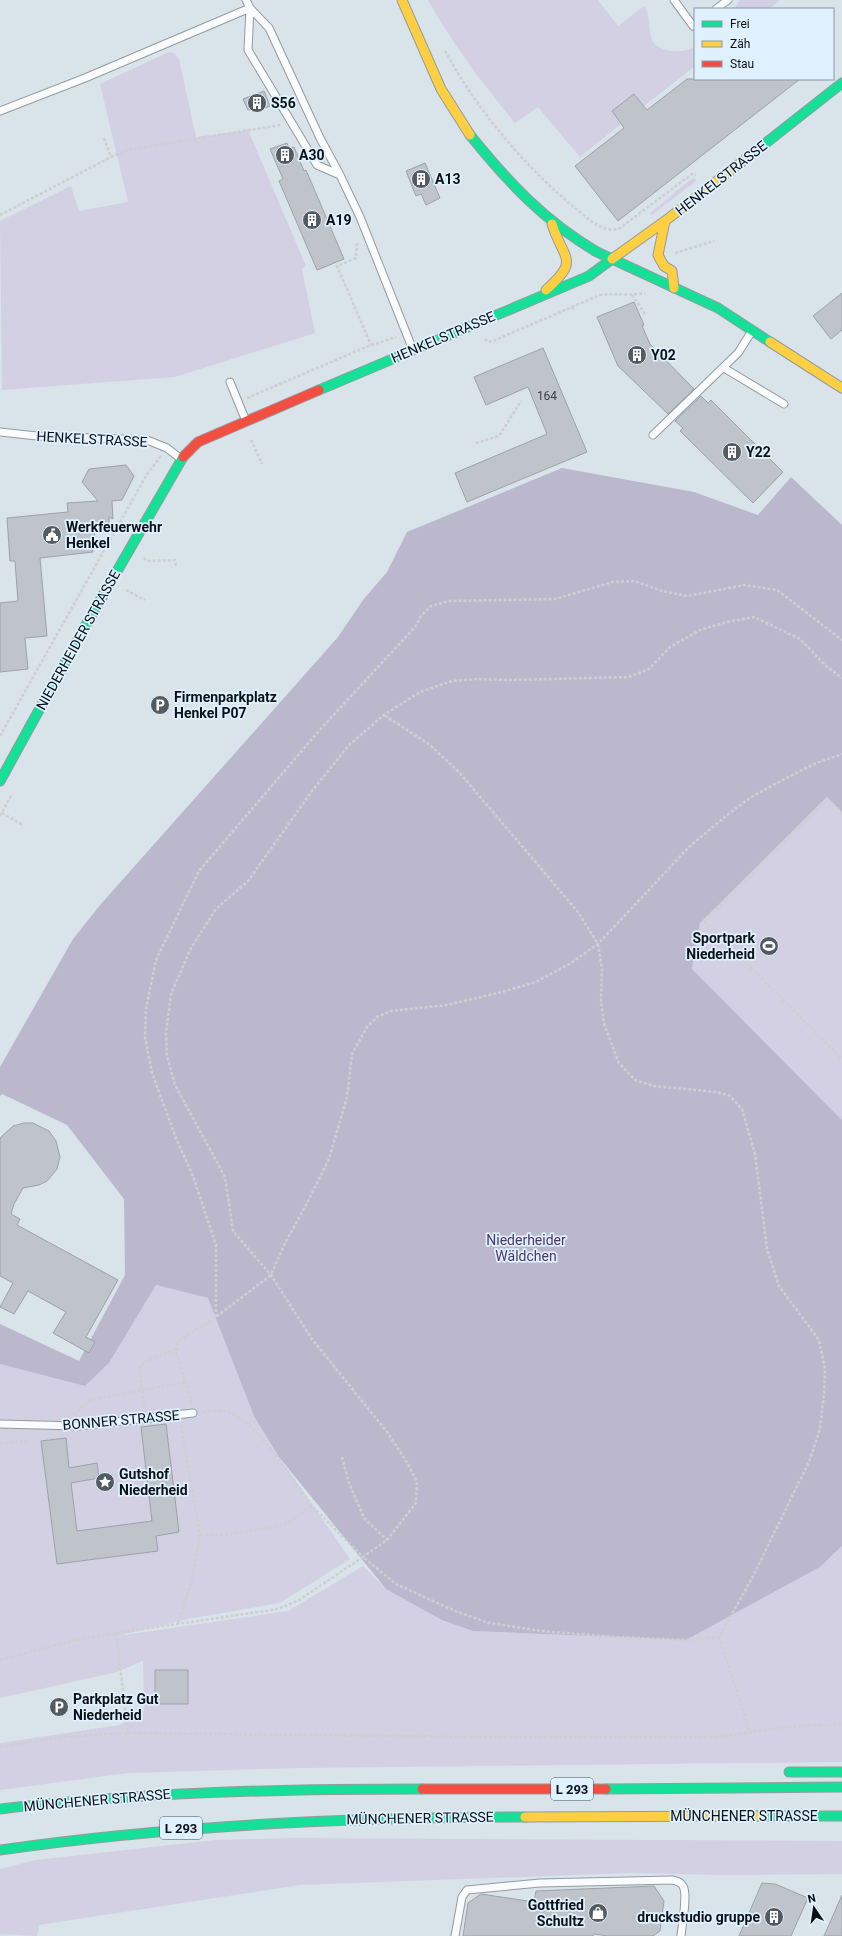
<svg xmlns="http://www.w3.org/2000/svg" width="842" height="1936" font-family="Roboto,sans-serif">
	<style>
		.green { fill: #d3d0e4 }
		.forest { fill: #bbb8ce }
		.building { fill: #bfc4cb; stroke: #9ca2a8 }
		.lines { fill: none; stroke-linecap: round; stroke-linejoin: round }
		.lane-casing { stroke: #949ba0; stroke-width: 9 }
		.fast-casing { stroke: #949ba0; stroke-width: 11 }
		.slow-casing { stroke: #949ba0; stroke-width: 11 }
		.jam-casing { stroke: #949ba0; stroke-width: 11 }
		.path { stroke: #cdcfd1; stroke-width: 2.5; stroke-dasharray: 3 2; stroke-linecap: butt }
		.lane { stroke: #f9fbfc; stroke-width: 7 }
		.fast { stroke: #16e098; stroke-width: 9 }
		.slow { stroke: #ffcf43; stroke-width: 9 }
		.jam { stroke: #f24e42; stroke-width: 9 }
		.labels { text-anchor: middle; stroke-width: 3.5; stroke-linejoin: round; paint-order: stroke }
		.number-label { font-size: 12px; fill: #383e43 }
		.shield { fill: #dff1fe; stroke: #4b545c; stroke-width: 1 }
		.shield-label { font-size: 13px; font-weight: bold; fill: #0b1116 }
		.poi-label { font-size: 14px; font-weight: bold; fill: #0b1116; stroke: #dff1fe; text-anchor: start }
		.street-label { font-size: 14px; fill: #0b1116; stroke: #dff1fe }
		.park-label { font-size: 14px; fill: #4c3566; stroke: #dff1fe }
	</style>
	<rect width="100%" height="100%" fill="#d9e3ea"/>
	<path class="green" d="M428,0H598L618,26L644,6C656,20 639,46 671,51C680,52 688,51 695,46V66L644,106L634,94L612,111L621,124L580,157L538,107L515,123C483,84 453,45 428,0Z
		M740,0H780L769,9H734Z
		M169,52L174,53L179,59L196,137L248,130L306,266L302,269L315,333L175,377L2,390L0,221L71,186L79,211L128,202L100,84Z
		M695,178L696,181L652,215L650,213L690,180Z
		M827,797L842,812V1120L692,969L700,923Z
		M156,1285L208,1298L279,1457L350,1559L280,1603L188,1619L117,1636L288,1611L363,1566L386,1589L473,1631L686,1640L820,1567L842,1546V1762L299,1768L128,1773L0,1790V1743L120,1725L144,1711V1708L143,1661L117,1672L0,1698V1364L85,1386L109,1363Z
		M295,1838L842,1841V1874L720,1875L630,1873L300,1885L39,1925L37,1936L0,1934V1869L36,1860L215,1840Z"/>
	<path class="forest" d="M562,468L694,492L758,515L791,477L842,525V812L827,797L700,923L692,969L842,1120V1546L820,1567L686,1640L473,1631L442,1620L386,1589L279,1457L254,1416L208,1298L156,1285L109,1363L85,1386L0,1364V1324L79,1361L125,1275L124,1199L67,1125L2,1094L0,1096V1067L73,939L101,904L338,637L363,600L387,572L407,532Z"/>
	<path class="building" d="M687,79H800L618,221L575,166L624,128L612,111L634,94L647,110Z
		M264,91L270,106L255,112L254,108L248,110L243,99Z
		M287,143L289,149L294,147L304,171L306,170L344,259L317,270L279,181L283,179L270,149Z
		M425,163L440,198L426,205L421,194L416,196L406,171Z
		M842,293V330L831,339L813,316Z
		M634,302L644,325L642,326L650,344L694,389L668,414L618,366L597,317Z
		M543,348L587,452L467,502L455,473L547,434L528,387L486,405L474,377Z
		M701,396L708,403L711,400L783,472L753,503L680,431L683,428L675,421Z
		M126,465L134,476L122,500L112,501L113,519L109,517V523L93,524L95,539H91L93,552L40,558L47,636L25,638L28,669L0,672V603L18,601L15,561H10L7,518L68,512L67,503L98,501L82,482L89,469Z
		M24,1123H33L49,1131L56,1141L60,1157L57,1169L47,1181L39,1185L23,1188L14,1204L11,1214L20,1219L17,1225L118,1280L86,1337L95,1342L89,1353L53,1333L66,1312L28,1291L14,1314L0,1307L13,1283L0,1276V1138L13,1126Z
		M166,1424L179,1532L156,1536L158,1551L57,1564L41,1441L66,1438L69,1468L97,1463L99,1478L71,1483L77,1531L152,1521L141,1427Z
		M155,1670H188V1704H155Z
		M762,1883L775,1884L808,1898L791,1936H739Z
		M654,1886L664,1901L660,1931L653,1936H607L595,1934L592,1936H463L468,1903L481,1894L534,1902L536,1891Z
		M842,1895V1936H824Z"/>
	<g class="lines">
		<g class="lane-casing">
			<path id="lane" d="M246,0L250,8L269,28L320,138L340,175L360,217L413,350
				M674,0L693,26L695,25
				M250,8L248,50L317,165L340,175
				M716,9L728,0
				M0,111L85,78L250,8
				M724,368L784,404
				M230,382L246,421
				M0,432L37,436L147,440L167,448L181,459
				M653,435L738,353L752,331
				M0,1424L79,1426L193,1413
				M455,1936L462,1897L467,1890L540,1883L672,1880C677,1881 681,1882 683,1886C688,1895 682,1924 681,1936"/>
		</g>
		<g class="fast-casing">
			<path id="fast" d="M470,135C508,182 544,221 597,252L718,308L770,342
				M748,157L842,83
				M319,390L589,276L612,259
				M0,781L83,630L183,457
				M789,1772H842
				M606,1789L842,1787
				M0,1809C140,1792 281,1789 422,1789
				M757,1816H842
				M0,1850C174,1825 349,1817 525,1817"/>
		</g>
		<g class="slow-casing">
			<path id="slow" d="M402,0L441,89L470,135
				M665,221L658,255L664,266L672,271L674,288
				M612,259L665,221L748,157
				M546,290C581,259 563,260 552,224
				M770,342L842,388
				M525,1817L757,1816"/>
		</g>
		<g class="jam-casing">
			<path id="jam" d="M183,457L198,442L319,390
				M422,1789H606"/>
		</g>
		<path class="path" d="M445,51C479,112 522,164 575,208C588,218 604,235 620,228L692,174L696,175
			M104,138L111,157
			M0,215L111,157L127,150L280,125
			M357,243L356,258L337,266L371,345
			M675,253L714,241
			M632,295L645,314
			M572,307L574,312
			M485,339L488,342L493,341L600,295C616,293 630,296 645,293
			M247,398L366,347L396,337
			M251,440L262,464
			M476,443L499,436L521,401
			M144,558L147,561L175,560L176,567
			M126,590L145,600
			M0,736L147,474L161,456
			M2,813L23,825
			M842,814L828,799L704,921L842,1059
			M0,816L12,794
			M216,1317V1245L193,1176L176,1138L152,1073L145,1037L146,1009L156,960L199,871L317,733L415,627L421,616L431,606L449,601L555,599L613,582L634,581L662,591L687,596L745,585L777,590L842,640
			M192,1403L176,1352L177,1345L180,1340L216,1317L271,1275L285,1243L307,1203L329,1159L347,1097L352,1054L367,1027L377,1017L391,1011L447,1005L502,992L536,982L571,963L598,944L689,847L727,815L751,797L777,783L814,764L842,754
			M144,1408L139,1366L147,1361L176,1349
			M203,1412C211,1411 223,1409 231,1413C258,1423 294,1482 312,1506
			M74,1415L90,1400L185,1382
			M0,1444L26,1441L27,1436
			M342,1457L349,1483L364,1518L387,1540
			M200,1535H223L284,1525L312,1506L363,1557L387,1540L416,1503L417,1482L407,1462L387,1432L312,1339L271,1275L233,1231L225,1177L175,1085L167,1056L166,1033L171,994L191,948L216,909L248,881L312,791L349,745L384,715L420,692L452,681L477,679L511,680L629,677L649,669L670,647L700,630L727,622L754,617L800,639L826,666L842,678
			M178,1624L192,1580L200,1535L181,1425
			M116,1633L128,1733
			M719,1637L750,1733
			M0,1660L76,1640L116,1633L278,1609L299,1600L363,1557L396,1584L455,1611L489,1623L541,1631L615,1637L686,1640L719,1637L750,1582L809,1462L820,1429L824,1394L825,1369L819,1340L779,1286L767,1249L755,1154L742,1109L730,1096L717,1092L654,1086L635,1080L619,1063L604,1024L601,1001L602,969L598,944L578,912L459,772L430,745L384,715
			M0,1747L62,1737L128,1733L487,1737H718L784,1727L842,1724"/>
		<use href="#lane" class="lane"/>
		<use href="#fast" class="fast"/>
		<use href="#slow" class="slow"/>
		<use href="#jam" class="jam"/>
	</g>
	<defs>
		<g id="building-disc" transform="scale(1)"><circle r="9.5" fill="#535a60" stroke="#dff1fe"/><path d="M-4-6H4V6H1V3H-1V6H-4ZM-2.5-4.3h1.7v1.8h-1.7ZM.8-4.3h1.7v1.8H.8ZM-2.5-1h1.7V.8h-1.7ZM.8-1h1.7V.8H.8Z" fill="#fff"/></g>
		<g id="civic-disc" transform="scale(1)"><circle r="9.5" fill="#535a60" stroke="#dff1fe"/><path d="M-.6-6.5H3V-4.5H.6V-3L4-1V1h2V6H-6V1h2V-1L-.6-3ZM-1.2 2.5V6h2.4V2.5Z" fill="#fff"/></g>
		<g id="parking-disc" transform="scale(1)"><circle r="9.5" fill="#535a60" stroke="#dff1fe"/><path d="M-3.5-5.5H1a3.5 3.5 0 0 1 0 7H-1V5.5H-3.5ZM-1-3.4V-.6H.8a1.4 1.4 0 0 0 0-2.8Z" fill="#fff"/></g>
		<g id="stadium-disc" transform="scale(1)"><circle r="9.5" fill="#535a60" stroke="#dff1fe"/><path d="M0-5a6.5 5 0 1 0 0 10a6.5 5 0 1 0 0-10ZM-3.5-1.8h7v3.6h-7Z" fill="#fff"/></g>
		<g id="sight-disc" transform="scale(1)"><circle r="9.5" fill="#535a60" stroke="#dff1fe"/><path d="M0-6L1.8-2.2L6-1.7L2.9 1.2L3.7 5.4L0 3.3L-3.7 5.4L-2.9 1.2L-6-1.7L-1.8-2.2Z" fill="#fff"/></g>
		<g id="shop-disc" transform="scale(1)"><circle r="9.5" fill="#535a60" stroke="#dff1fe"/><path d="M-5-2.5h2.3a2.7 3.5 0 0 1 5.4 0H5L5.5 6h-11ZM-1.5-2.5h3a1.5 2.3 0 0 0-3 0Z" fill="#fff"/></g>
	</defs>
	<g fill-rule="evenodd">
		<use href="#building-disc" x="257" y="103"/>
		<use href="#building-disc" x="285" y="155"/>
		<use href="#building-disc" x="421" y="179"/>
		<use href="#building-disc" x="312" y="220"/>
		<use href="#building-disc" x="637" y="355"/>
		<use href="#building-disc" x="732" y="452"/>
		<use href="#civic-disc" x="52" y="535"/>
		<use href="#parking-disc" x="160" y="705"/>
		<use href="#stadium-disc" x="769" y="946"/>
		<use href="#sight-disc" x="105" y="1482"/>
		<use href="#parking-disc" x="59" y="1707"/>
		<use href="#shop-disc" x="598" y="1913"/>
		<use href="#building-disc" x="774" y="1917"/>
	</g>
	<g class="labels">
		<g class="number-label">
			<text x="547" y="400">164</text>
		</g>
		<g class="shield">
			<rect x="551" y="1778" width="42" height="22" rx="3"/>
			<rect x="160" y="1817" width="42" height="22" rx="3"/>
		</g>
		<g class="shield-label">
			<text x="572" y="1794">L 293</text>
			<text x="181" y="1833">L 293</text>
		</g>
		<g class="poi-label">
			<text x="271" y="108">S56</text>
			<text x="299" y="160">A30</text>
			<text x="435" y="184">A13</text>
			<text x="326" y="225">A19</text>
			<text x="651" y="360">Y02</text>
			<text x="746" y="457">Y22</text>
			<text x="66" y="532">Werkfeuerwehr<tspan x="66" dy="16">Henkel</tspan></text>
			<text x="174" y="702">Firmenparkplatz<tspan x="174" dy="16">Henkel P07</tspan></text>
			<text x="755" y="943" text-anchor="end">Sportpark<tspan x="755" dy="16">Niederheid</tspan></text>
			<text x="119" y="1479">Gutshof<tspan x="119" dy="16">Niederheid</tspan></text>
			<text x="73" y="1704">Parkplatz Gut<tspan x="73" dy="16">Niederheid</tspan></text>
			<text x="584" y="1910" text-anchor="end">Gottfried<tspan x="584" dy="16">Schultz</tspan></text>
			<text x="760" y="1922" text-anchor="end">druckstudio gruppe</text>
		</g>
		<g class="street-label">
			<text transform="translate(721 178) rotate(-38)" y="5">HENKELSTRASSE</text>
			<text transform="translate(443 337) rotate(-23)" y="5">HENKELSTRASSE</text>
			<text transform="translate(92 439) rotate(3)" y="5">HENKELSTRASSE</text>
			<text transform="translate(78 640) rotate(-61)" y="5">NIEDERHEIDER STRASSE</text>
			<text transform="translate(121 1420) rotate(-5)" y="5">BONNER STRASSE</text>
			<text transform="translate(97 1800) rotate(-5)" y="5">MÜNCHENER STRASSE</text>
			<text x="744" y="1821">MÜNCHENER STRASSE</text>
			<text transform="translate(420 1818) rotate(-1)" y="5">MÜNCHENER STRASSE</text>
		</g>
		<g class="park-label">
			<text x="526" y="1245">Niederheider<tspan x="526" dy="16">Wäldchen</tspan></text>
		</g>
	</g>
	<rect x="694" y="8" width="140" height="72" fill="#dff1fe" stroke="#8a97a1"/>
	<rect x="702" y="21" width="20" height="6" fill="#16e098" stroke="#8a97a1"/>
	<text x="730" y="28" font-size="12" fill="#0b1116">Frei</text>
	<rect x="702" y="41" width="20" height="6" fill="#ffcf43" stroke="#8a97a1"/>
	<text x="730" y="48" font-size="12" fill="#0b1116">Zäh</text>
	<rect x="702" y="61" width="20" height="6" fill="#f24e42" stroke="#8a97a1"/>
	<text x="730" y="68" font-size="12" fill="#0b1116">Stau</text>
	<g transform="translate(814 1908) rotate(347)" stroke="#dff1fe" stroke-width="3" paint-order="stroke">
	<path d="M0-3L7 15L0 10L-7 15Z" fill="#0b1116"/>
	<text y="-6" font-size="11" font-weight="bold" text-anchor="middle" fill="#0b1116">N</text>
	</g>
</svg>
